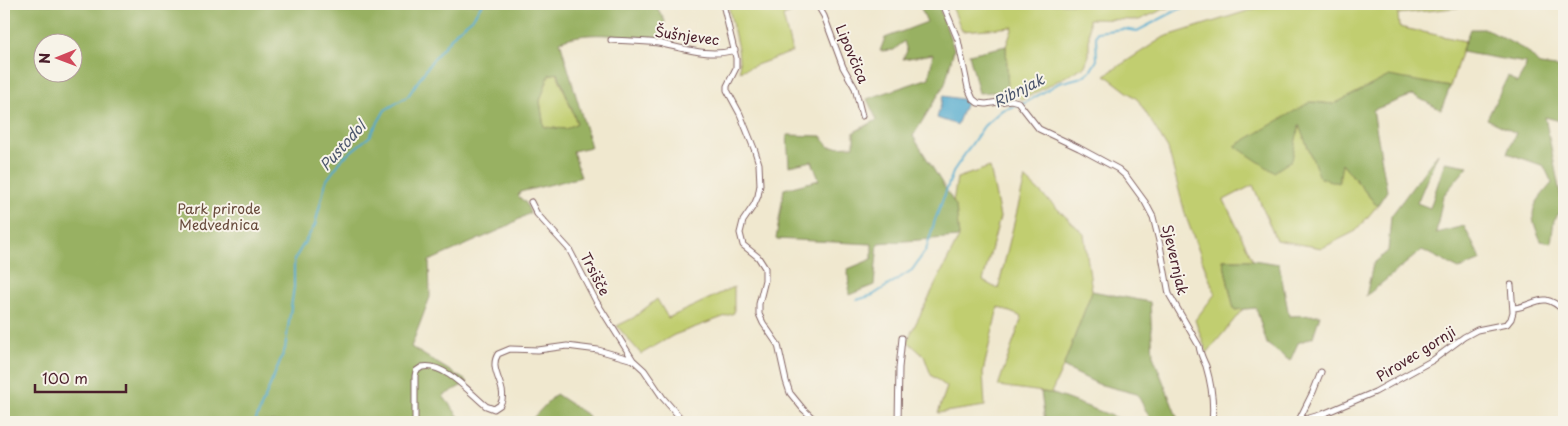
<svg xmlns="http://www.w3.org/2000/svg" width="1568" height="426" font-family="'Playpen Sans',sans-serif">
	<style>
		.green { fill: #c1ce6f; stroke: #86764d }
		.forest { fill: #98b162; stroke: #716846; fill-rule: evenodd }
		.water { fill: #52abcf; stroke: #4e657d }
		.lines { fill: none; stroke-linecap: round; stroke-linejoin: round }
		.stream { stroke: #52abcf; stroke-width: 2 }
		.street-casing { stroke: #846564; stroke-width: 7 }
		.street { stroke: #fff; stroke-width: 5 }
		.labels { text-anchor: middle; stroke-width: 4; stroke-linejoin: round; paint-order: stroke }
		.street-label { font-size: 14px; fill: #4a1f2b; stroke: #f7f3e8 }
		.park-label { font-size: 14px; fill: #684b3c; stroke: #f7f3e8 }
		.water-label { font-size: 15px; font-style: italic; fill: #4d576d; stroke: #f7f3e8 }
	</style>
	<rect width="100%" height="100%" fill="#f7f3e8"/>
	<filter id="ink" filterUnits="userSpaceOnUse"><feTurbulence type="fractalNoise" baseFrequency=".02" numOctaves="2"/><feDisplacementMap in="SourceGraphic" scale="10" xChannelSelector="R" yChannelSelector="G"/><feConvolveMatrix kernelMatrix="1 2 1 2 8 2 1 2 1" color-interpolation-filters="sRGB"/></filter>
	<filter id="wash" filterUnits="userSpaceOnUse"><feTurbulence type="fractalNoise" baseFrequency=".0096" numOctaves="4" result="noise"/><feDisplacementMap in="SourceGraphic" scale="20" xChannelSelector="R" yChannelSelector="G"/><feGaussianBlur stdDeviation="1.12" result="paint"/><feColorMatrix in="noise" values="0 0 0 0 0 0 0 0 0 0 0 0 0 0 0 0 0 1.4 0 .05"/><feComposite in="paint" operator="in"/></filter>
	<g filter="url(#wash)">
		<rect width="100%" height="100%" fill="#f0e8cf"/>
		<path class="green" d="M728,4H809L810,6L783,16L792,52L740,71L738,49Z
			M951,4H1176L1139,20L1089,19V55L1085,66L1022,100L1013,92L1008,91L1006,46L1013,27L962,31Z
			M1270,4H1491L1398,14L1399,27L1465,41L1450,87L1389,77L1334,104L1310,102L1298,124L1342,163L1377,206L1356,231L1322,248L1276,240L1253,185L1224,200L1253,260H1223L1234,310L1243,309L1207,353L1195,320L1215,294L1186,217L1168,149L1138,100L1105,75L1164,37Z
			M557,73L577,123L566,129L544,128L540,101L549,75Z
			M990,167L1000,217L983,281L998,289L1025,178L1084,234L1092,291L1063,367L1051,393L998,386L1022,317L998,307L983,372L985,406L938,413L947,387L931,375L924,356L907,341L959,237L953,202L957,178Z
			M734,287V313L674,335L641,354L617,326L633,318L657,299L668,318Z"/>
		<path class="forest" d="M4,4H655L665,21L659,41C626,37 591,29 560,41L591,147L573,151L581,177L520,192L518,196L526,203L530,213L500,230L429,261L430,297L411,347L468,382L443,396L463,422H4ZM42,42H72V72H42ZM558,73L577,123L566,129L544,127L540,101L549,75Z
			M919,4H938L954,49L945,84L913,136L956,206L959,237L878,243L874,285L849,295L848,269L872,259V244L776,239L784,189L819,180L812,161L789,166L787,135L821,136L829,147L854,146V132L877,120L867,99L929,78L933,54L903,59L907,51L904,41L894,50L880,51L885,38L927,22Z
			M1470,29H1486L1527,51L1540,65L1564,68V122L1545,117L1563,208L1554,220L1551,243L1541,241C1527,210 1532,207 1552,183L1544,166L1507,153L1516,133L1487,119L1508,76L1517,83L1525,69L1526,63L1461,52Z
			M1006,46L1008,91L979,93L969,54Z
			M1389,76L1450,87L1441,110L1413,95L1373,110L1387,191L1377,206L1342,163L1339,183L1320,178L1299,125L1292,160L1274,172L1235,146L1310,102L1334,104Z
			M1438,153L1417,203L1430,208L1445,162L1468,166L1443,196L1436,233L1464,226L1481,260L1459,269L1422,250L1366,296L1373,264L1388,251L1391,216Z
			M1223,260H1253L1279,264L1289,316L1320,315L1313,337L1298,343L1290,361L1267,344L1256,308L1234,310Z
			M1092,291L1150,302L1153,356L1179,422H1152L1137,394L1098,384L1063,367Z
			M1041,392L1051,393L1123,420L1122,422H1045Z
			M556,394L589,416L588,422H529Z"/>
		<path class="water" d="M943,96L967,100L957,125L937,118Z"/>
		<g class="lines">
			<path class="stream" d="M857,300L873,295L912,270L926,250L935,220L954,170L984,126L1002,110L1025,103L1059,83L1082,77L1091,70L1097,60L1096,37L1097,32L1123,29L1137,31L1189,4
				M255,422L285,349L294,287V260L315,225L326,181L343,158L370,136L385,110L408,96L431,62L458,30L472,19L482,4"/>
		</g>
	</g>
	<g filter="url(#ink)">
		<g class="lines">
			<g class="street-casing">
				<path id="street" d="M723,4L736,58V68L727,86V90L740,114L755,151L759,164L760,185L758,196L754,205L743,221L740,233L743,245L758,257L765,268V280L759,304V314L763,323L778,345L786,381L790,393L803,409L817,422
					M817,4L824,16L843,67L855,88L862,116
					M943,4L958,40L968,88L973,99L978,103L986,104L1011,100L1018,102L1039,129L1079,148L1118,169L1126,176L1145,202L1153,217L1160,245L1169,294L1199,346C1200,354 1203,359 1206,366C1211,383 1214,404 1212,422
					M611,40C626,41 642,41 658,43C683,48 709,58 735,50
					M531,202L537,214L569,249L596,301L633,360
					M1514,308C1536,306 1542,289 1564,311
					M1323,414L1327,422
					M1299,421L1323,414L1375,392L1433,360L1464,337L1477,330L1507,324L1511,319L1513,312L1511,285
					M415,422V376L416,371L422,367C444,362 470,393 486,406L494,409L500,405C510,388 487,371 498,354L510,349L538,350L567,346L598,350L633,360L644,370L663,398L684,422
					M898,422L899,368L902,338
					M1298,422L1313,392L1321,372"/>
			</g>
			<use href="#street" class="street"/>
		</g>
	</g>
	<g class="labels">
		<g class="street-label">
			<text transform="translate(687 36) rotate(8)" y="5">Šušnjevec</text>
			<text transform="translate(852 54) rotate(67)" y="5">Lipovčica</text>
			<text transform="translate(1175 260) rotate(77)" y="5">Sjevernjak</text>
			<text transform="translate(595 274) rotate(63)" y="5">Trsišče</text>
			<text transform="translate(1416 354) rotate(-32)" y="5">Pirovec gornji</text>
		</g>
		<g class="park-label">
			<text x="219" y="214">Park prirode<tspan x="219" dy="16">Medvednica</tspan></text>
		</g>
		<g class="water-label">
			<text transform="translate(1019 91) rotate(-27)" y="5">Ribnjak</text>
			<text transform="translate(343 146) rotate(-48)" y="5">Pustodol</text>
		</g>
	</g>
	<rect width="1568" height="426" fill="none" stroke="#f7f3e8" stroke-width="20"/>
	<g transform="translate(58 58) rotate(269)"><circle r="24" fill="#f7f3e8" stroke="#b29e9c"/>
	<path d="M0-4L9 19L0 12L-9 19Z" fill="#d1495b"/>
	<text y="-8" font-size="14" font-weight="bold" text-anchor="middle" fill="#4a1f2b">N</text>
	</g>
	<path d="M35 384v8h91v-8" fill="none" stroke="#4a1f2b" stroke-width="2.5"/>
	<text x="42" y="384" font-size="15" fill="#4a1f2b" stroke="#f7f3e8" stroke-width="4" paint-order="stroke">100 m</text>
</svg>
